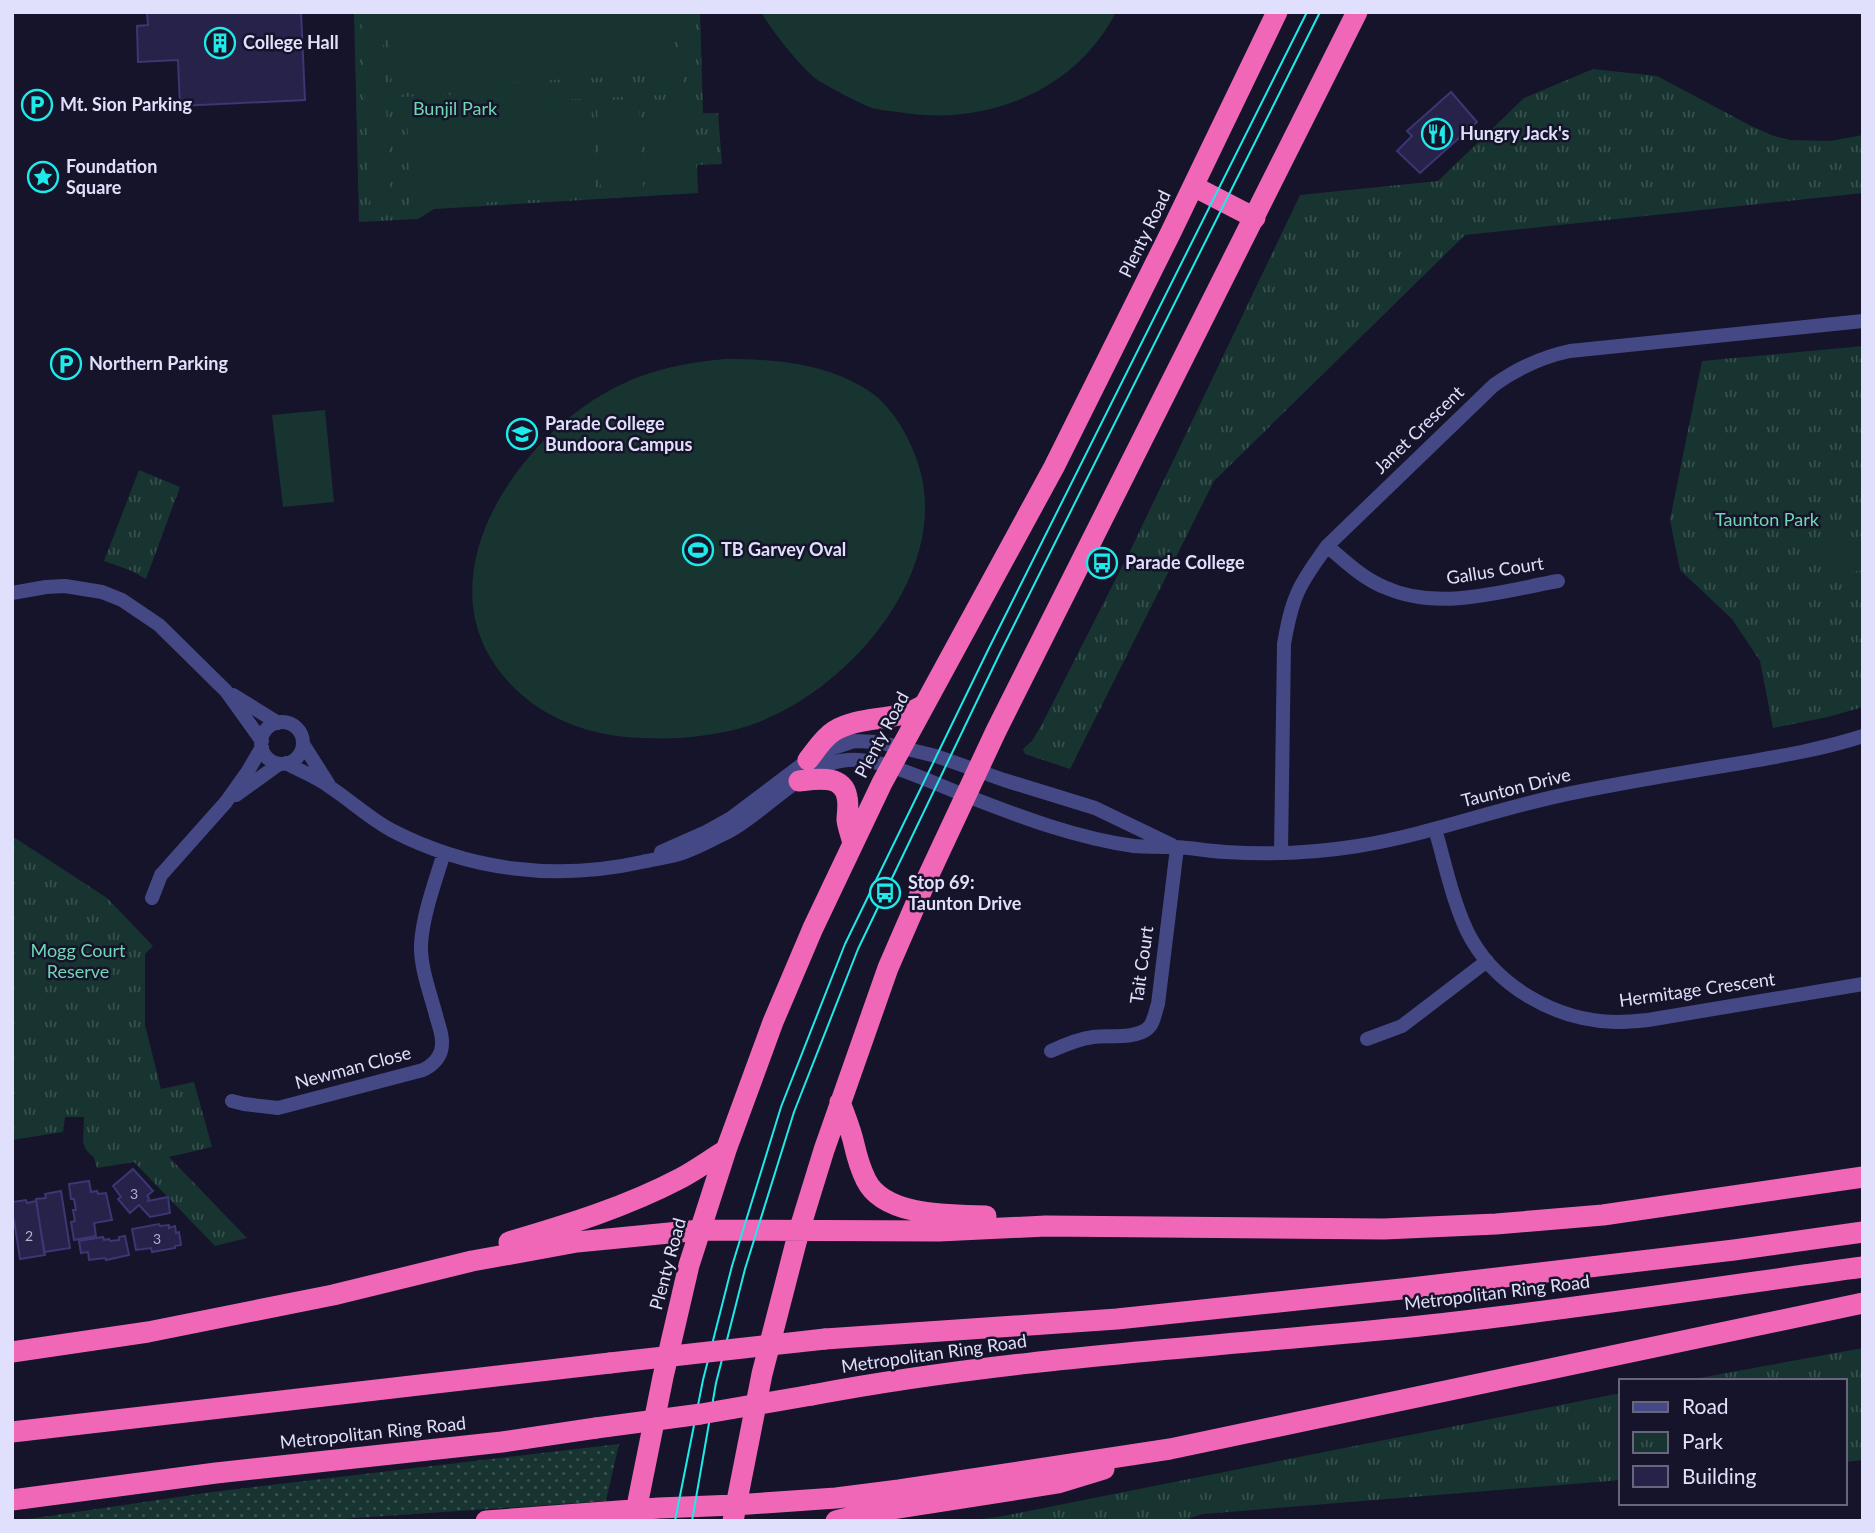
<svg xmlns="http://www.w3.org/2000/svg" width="1875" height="1533" font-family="Lato,sans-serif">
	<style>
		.grass { fill: url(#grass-dots) }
		.park { fill: url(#park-tufts) }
		.pitch { fill: #173430 }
		.building { fill: #26224a; stroke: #3c3673; stroke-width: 2 }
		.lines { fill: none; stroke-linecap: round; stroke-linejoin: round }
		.street { stroke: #444885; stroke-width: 14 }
		.highway { stroke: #f167b7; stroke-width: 21 }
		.tram { stroke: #1eeae9; stroke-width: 2 }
		.highway-bridge { stroke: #f167b7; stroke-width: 21 }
		.labels { text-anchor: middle; stroke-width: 5; stroke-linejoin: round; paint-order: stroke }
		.number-label { font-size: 14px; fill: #b2b0d0 }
		.poi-label { font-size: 18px; font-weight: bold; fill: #e0e0fc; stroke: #16142a; text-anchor: start }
		.park-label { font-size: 18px; fill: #71d7b3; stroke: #16142a }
		.street-label { font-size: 18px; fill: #e0e0fc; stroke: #16142a }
	</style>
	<defs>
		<pattern id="grass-dots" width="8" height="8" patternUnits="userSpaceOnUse" patternTransform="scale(1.75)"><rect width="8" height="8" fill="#173430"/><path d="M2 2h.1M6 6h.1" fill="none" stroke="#38514f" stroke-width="1.8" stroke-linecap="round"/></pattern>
		<pattern id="park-tufts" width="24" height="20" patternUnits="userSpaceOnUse" patternTransform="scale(1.75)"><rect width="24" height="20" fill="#173430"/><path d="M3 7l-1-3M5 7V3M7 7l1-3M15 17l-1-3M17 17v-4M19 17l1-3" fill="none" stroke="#38514f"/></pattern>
	</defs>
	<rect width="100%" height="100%" fill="#16142a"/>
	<path class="grass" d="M619,1444L606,1501L312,1521H15L212,1492Z"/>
	<path class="park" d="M354,12H700L703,113H718L722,164L697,165L698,193L434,209L418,219L359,222Z
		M1593,69L1657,76L1753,127L1774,136L1790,140L1830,141L1863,135V193L1465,235L1214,481L1070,769L1025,754L1023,749L1032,741L1041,726L1132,547L1300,195L1438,181L1524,98Z
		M1863,346V707L1828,717L1773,728L1760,661L1732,619L1680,570L1670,520L1702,361Z
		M139,470L180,487L146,579L132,571L104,561Z
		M12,836L107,898L153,946L145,954V1025L161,1089L194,1082L212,1147L169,1157L247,1238L215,1246L134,1162L97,1168L94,1158L86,1150L83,1142L84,1117H65L63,1132L12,1140Z
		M1863,1348V1460L1845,1462V1381H1683Z
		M1621,1393V1480L1203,1514L1181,1521H968L1003,1516Z"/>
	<path class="pitch" d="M361,12H381L385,85L393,94L402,97L666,84L674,77L679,68L676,12H686C688,40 700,85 663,95L404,107L394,106L386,102L391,215L371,216Z
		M388,12H669L672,74L392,88Z
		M761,12H1116C1075,92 985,127 898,112C890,111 880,110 872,108C861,104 824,85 815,78C799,65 771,30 761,12Z
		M591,100L596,196L410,207L407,111Z
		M687,102L691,187L649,189L645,104Z
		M639,103L643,189L601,191L597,105Z
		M393,111H396L399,187H397Z
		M726,359C774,359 824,363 866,389C891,404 909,436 918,463C954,572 846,694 748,726C715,736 678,740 643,738C600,737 555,724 522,695C408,596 511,439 618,386C652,369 689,362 726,359Z
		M325,410L334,502L283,507L272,415Z
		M1863,536V570L1828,576L1822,542Z"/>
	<path class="building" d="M147,12H301L305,100L180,106L178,60L138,62L137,26L148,25Z
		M1451,92L1477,122L1420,173L1397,151L1412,136L1407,131Z
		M133,1169L153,1191L147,1196L149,1198L148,1201L168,1197L170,1213L150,1217L139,1205L130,1213L118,1199L121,1197L113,1186Z
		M89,1181L91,1192L97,1191L98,1194L106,1193L112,1220L94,1223L96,1236L74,1240L71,1222L75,1221L73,1210H76L74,1199H71L69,1184Z
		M61,1191L70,1248L44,1252L36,1199L46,1198L45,1194Z
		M26,1200L27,1203L36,1201L45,1255L20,1259L14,1220H12V1202Z
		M159,1224L160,1226L169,1225V1228L175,1226L176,1233L179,1232L181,1245L175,1246V1248L152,1252L151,1248L136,1250L132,1229Z
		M125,1236L129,1255L106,1260L105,1258L89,1260L88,1252L81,1253L79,1241L103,1237L104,1240L109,1239L110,1241L119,1240V1237Z"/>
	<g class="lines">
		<path class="street" d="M1327,546C1345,561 1362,578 1384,587C1439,612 1502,591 1558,581
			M12,593L46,587L65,586L102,592L122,600L159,625L226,691L262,741
			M233,695L278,723
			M261 743a21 21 0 1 1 42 0a21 21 0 1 1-42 0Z
			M303,744L329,785
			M286,763C300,771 317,777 330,787C351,801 369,818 391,830C470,871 556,881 642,862C655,859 670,857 682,853C698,848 713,839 728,832C766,812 804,763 848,760C882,757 934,784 967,796C1021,817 1076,838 1134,846C1148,847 1162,847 1176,847C1192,848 1209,851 1225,852C1270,855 1314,853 1358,846C1433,834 1503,806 1577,792C1631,781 1686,772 1741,763C1782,756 1823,749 1863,736
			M236,795L279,764
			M1435,829C1445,863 1452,899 1467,931C1494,986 1556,1021 1616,1022C1627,1022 1638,1021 1648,1020L1863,984
			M661,852L704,833L731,818L808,760L833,748L854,741L878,742L936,756L1004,780L1095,808L1172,845
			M1281,853L1284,644C1287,627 1290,610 1297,594C1304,577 1316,562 1327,546L1494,385C1518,368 1541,357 1570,351L1863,321
			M152,898L161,875L226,802L248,771L262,747
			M1367,1039L1402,1026L1487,961
			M1051,1051C1064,1045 1078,1039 1093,1037C1108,1035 1135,1039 1147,1029C1154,1024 1155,1012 1158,1004L1177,848
			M232,1101L244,1104L278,1108L423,1070C431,1066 438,1061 441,1051C444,1040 440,1029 437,1019C431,995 420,968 421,944C423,914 435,882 444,853"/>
		<path class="highway" d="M1193,186L1255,218
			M808,760C816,750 823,738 834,731C862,714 898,723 925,704
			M799,781C817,779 843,774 847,797C849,805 847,813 847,820C848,828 851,835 853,843
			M840,1102C845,1116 851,1130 854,1144C857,1157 860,1168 866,1180C884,1217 951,1215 986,1216
			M509,1242C567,1225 626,1207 681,1178C696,1170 711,1159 726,1150
			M825,1339L1117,1319L1411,1288L1734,1250L1863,1232
			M12,1352L148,1332L333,1295L472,1261L577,1242L700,1230L939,1231L1046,1226L1384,1229L1496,1224L1603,1215L1863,1177
			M812,1395C1013,1357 1217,1347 1420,1326C1568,1310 1715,1287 1863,1267
			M12,1432L610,1363
			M12,1500L216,1473L502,1442L596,1428
			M486,1521L659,1508L735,1505L836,1498L899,1490L1170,1449L1863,1303
			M634,1521L663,1377L689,1265L726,1150L773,1022L813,928L882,783L1054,467L1171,232L1277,12
			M733,1521L762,1374L799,1231L824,1150L888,968L924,885L996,731L1357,12
			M836,1521L867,1513L1058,1483L1104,1469"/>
		<path class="tram" d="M675,1521L703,1380L732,1266L781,1107L845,944L989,648L1307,12
			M692,1521L716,1383L745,1269L794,1112L858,949L1000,653L1320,12"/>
		<path class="highway-bridge" d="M610,1363L825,1339
			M596,1428L701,1414L812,1395"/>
	</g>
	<defs>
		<g id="building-ring" transform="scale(1.575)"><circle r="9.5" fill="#16142a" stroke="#1eeae9" stroke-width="1.5"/><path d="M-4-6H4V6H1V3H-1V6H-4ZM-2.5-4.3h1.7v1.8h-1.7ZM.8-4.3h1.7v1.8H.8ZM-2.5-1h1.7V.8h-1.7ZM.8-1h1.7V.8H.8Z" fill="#1eeae9"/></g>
		<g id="parking-ring" transform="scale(1.575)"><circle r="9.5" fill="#16142a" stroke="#1eeae9" stroke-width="1.5"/><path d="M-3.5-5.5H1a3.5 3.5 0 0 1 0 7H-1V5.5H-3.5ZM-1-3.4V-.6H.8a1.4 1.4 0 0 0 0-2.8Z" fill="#1eeae9"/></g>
		<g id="restaurant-ring" transform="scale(1.575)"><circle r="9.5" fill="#16142a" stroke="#1eeae9" stroke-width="1.5"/><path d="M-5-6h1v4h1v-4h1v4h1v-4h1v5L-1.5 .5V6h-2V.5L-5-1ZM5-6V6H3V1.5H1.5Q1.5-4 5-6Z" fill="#1eeae9"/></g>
		<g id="sight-ring" transform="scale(1.575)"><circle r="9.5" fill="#16142a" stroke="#1eeae9" stroke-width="1.5"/><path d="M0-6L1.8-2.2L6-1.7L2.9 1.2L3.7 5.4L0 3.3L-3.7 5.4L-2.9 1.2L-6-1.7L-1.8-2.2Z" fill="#1eeae9"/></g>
		<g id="school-ring" transform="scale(1.575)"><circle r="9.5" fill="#16142a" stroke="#1eeae9" stroke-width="1.5"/><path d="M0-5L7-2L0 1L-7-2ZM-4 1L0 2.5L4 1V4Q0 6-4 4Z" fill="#1eeae9"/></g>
		<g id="stadium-ring" transform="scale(1.575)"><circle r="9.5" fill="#16142a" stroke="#1eeae9" stroke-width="1.5"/><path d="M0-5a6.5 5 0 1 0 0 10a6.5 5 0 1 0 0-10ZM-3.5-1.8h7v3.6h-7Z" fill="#1eeae9"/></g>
		<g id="bus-ring" transform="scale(1.575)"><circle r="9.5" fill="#16142a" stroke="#1eeae9" stroke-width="1.5"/><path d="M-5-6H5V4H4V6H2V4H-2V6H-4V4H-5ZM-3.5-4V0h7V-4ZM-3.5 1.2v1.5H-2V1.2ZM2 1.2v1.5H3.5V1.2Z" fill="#1eeae9"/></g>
	</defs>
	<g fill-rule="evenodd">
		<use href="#building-ring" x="220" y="43"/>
		<use href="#parking-ring" x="37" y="105"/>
		<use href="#restaurant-ring" x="1437" y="134"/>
		<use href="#sight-ring" x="43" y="177"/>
		<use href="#parking-ring" x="66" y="364"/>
		<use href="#school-ring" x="522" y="434"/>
		<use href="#stadium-ring" x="698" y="550"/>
		<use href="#bus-ring" x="1102" y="563"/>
		<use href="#bus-ring" x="885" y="893"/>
	</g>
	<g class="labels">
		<g class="number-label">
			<text x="134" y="1199">3</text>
			<text x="29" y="1241">2</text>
			<text x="157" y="1244">3</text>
		</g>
		<g class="poi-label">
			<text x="243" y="49">College Hall</text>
			<text x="60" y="111">Mt. Sion Parking</text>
			<text x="1460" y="140">Hungry Jack's</text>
			<text x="66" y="173">Foundation<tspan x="66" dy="21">Square</tspan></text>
			<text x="89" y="370">Northern Parking</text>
			<text x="545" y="430">Parade College<tspan x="545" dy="21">Bundoora Campus</tspan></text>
			<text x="721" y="556">TB Garvey Oval</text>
			<text x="1125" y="569">Parade College</text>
			<text x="908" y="889">Stop 69:<tspan x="908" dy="21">Taunton Drive</tspan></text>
		</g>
		<g class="park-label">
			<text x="455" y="115">Bunjil Park</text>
			<text x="1767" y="526">Taunton Park</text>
			<text x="78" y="957">Mogg Court<tspan x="78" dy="21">Reserve</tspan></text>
		</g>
		<g class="street-label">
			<text transform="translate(1145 234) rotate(-64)" y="6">Plenty Road</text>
			<text transform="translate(1419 430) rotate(-44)" y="6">Janet Crescent</text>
			<text transform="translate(1495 571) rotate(-9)" y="6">Gallus Court</text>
			<text transform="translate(882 735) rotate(-62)" y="6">Plenty Road</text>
			<text transform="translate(1516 788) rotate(-14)" y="6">Taunton Drive</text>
			<text transform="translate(1142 965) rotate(-82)" y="6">Tait Court</text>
			<text transform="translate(1697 990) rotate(-8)" y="6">Hermitage Crescent</text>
			<text transform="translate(353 1068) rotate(-15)" y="6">Newman Close</text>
			<text transform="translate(668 1264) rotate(-75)" y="6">Plenty Road</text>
			<text transform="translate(1497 1293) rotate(-7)" y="6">Metropolitan Ring Road</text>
			<text transform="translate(934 1354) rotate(-8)" y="6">Metropolitan Ring Road</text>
			<text transform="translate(373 1433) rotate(-6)" y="6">Metropolitan Ring Road</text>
		</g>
	</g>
	<rect width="1875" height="1533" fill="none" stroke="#e0e0fc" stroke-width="28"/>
	<rect x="1619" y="1379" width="228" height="126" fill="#16142a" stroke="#67667e" stroke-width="2"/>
	<rect x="1633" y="1402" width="35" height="10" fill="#444885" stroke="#67667e" stroke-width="2"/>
	<text x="1682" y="1414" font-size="21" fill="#e0e0fc">Road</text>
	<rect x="1633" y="1432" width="35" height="21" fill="url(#park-tufts)" stroke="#67667e" stroke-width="2"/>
	<text x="1682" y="1449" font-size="21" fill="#e0e0fc">Park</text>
	<rect x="1633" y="1466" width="35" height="21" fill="#26224a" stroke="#67667e" stroke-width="2"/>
	<text x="1682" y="1484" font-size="21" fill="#e0e0fc">Building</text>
</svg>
